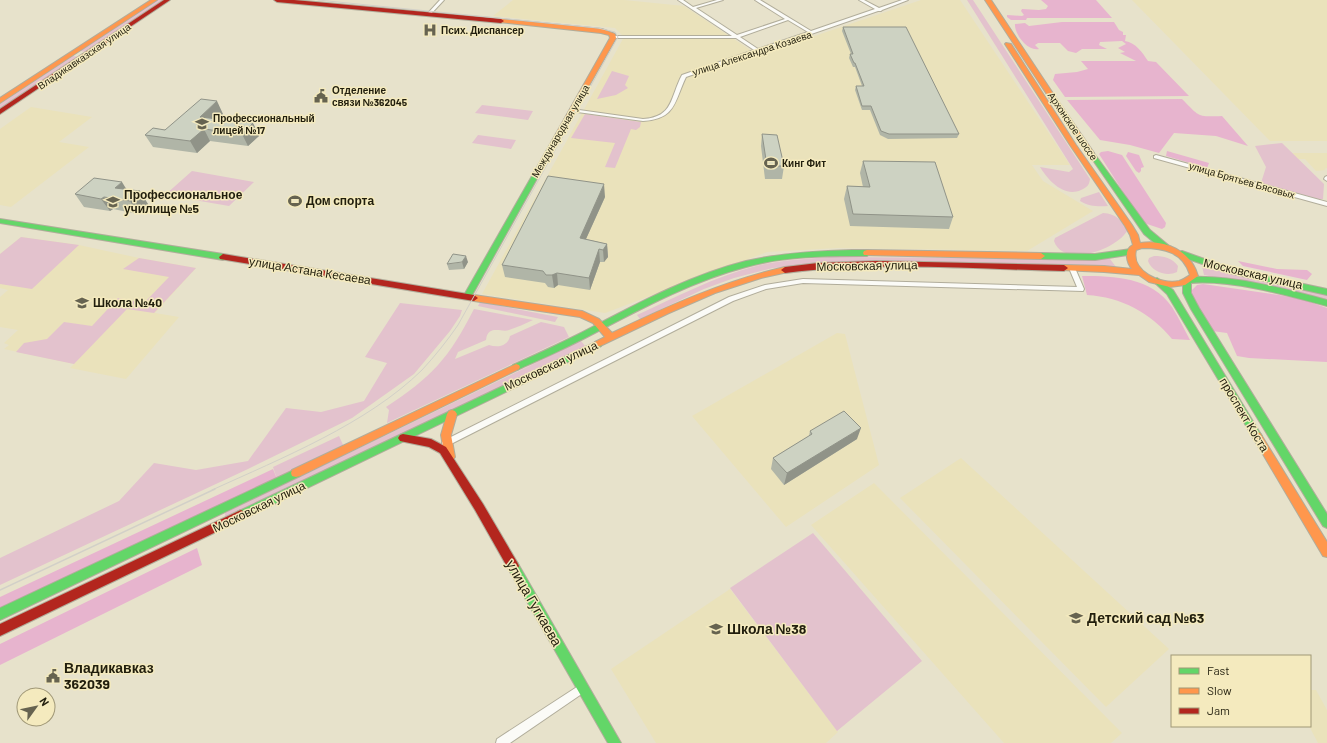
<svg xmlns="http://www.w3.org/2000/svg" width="1327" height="743" font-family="Barlow,sans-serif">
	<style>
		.built { fill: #eae2bb }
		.green { fill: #e3c2cd }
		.forest { fill: #e7b4ce }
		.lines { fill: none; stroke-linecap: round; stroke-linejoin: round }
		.street-casing { stroke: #b1ad9b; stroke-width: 2 }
		.fast-casing { stroke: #b1ad9b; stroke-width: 2 }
		.slow-casing { stroke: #b1ad9b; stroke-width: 2 }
		.jam-casing { stroke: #b1ad9b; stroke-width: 2 }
		.street { fill: #fbfbf7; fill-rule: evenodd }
		.fast { fill: #63d668; fill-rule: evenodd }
		.slow { fill: #ff974d; fill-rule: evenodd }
		.jam { fill: #b3261e; fill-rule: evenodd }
		.tram-far1 { stroke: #d2d0c8; stroke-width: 1 }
		.tram { stroke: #d2d0c8; stroke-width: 1.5 }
		.wall { fill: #b0b5a7 }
		.shaded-wall { fill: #909388 }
		.building { fill: #cdd2c2; stroke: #909388 }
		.labels { text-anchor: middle; stroke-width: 3; stroke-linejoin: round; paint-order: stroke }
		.far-poi-label { font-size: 10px; font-weight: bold; fill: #211e0d; stroke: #f4eabe; text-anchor: start }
		.far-street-label { font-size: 10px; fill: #211e0d; stroke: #f4eabe }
		.poi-label { font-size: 12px; font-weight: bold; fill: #211e0d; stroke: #f4eabe; text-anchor: start }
		.street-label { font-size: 12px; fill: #211e0d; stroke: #f4eabe }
		.near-street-label { font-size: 14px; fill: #211e0d; stroke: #f4eabe }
		.near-poi-label { font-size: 14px; font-weight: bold; fill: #211e0d; stroke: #f4eabe; text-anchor: start }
	</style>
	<rect width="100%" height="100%" fill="#e7e2cb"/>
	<path class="built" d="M513,0H624L684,6L758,55L921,0H960L1070,165H1032L1043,181L1093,211L1027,251L838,248L767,252L605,313L482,294L624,37L615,28L493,16Z
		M1132,0H1327V141H1270Z
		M31,107L92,117L59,142L89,147L11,207L0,205V129Z
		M1292,153H1327V168L1324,169L1326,170L1316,171L1305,159H1298Z
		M21,237L79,245L139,258L196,268L155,313L179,317L126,379L70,368L74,364L4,349L9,345L4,343L18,330L0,327V297L8,290L0,288V254Z
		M837,333L845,334L879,465L786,527L692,416Z
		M961,458L1169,649L1106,707L900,498Z
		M874,483L1122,733L1111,743H1004L811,525Z
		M730,589L838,732L826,743H656L611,669Z
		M1310,690H1316L1327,710V743H1318L1309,726Z"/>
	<path class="green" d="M157,0H164L86,52L80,51Z
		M967,0H973L1090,179C1089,186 1087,187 1081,190C1064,198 1048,180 1040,167L1069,172L1073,169Z
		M73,56L80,57L0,109V104Z
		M612,71L629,76L625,85L628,88L616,95L597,99Z
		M482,105L533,111L528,120L475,113Z
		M585,114L641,122L640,127L636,130L631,129L615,168L605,167L615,143L571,138Z
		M478,135L516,140L511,149L472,143Z
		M1282,143L1324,184L1323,199H1318L1261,183L1266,167L1255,146Z
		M192,171L254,182L229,206L165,195Z
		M1099,192L1108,206C1098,207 1088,206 1080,201L1081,198Z
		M1103,213C1117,214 1121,220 1127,231C1116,250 1063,268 1054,241L1055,238Z
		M21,237L79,245L32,289L0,284V254Z
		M1154,256C1164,256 1172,258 1178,266L1177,272C1167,277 1152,272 1148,261L1149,258Z
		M830,257L1110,259L1116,267L841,263L773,268L734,278L704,289L640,319L637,315C676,297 714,277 756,266C780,260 805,259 830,257Z
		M139,258L196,268L154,313L127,309L74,364L16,352L24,343L47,339L64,322L92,326L118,298L144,303L169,277L123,269Z
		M1202,266L1314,290L1327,295V301L1298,293L1204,275Z
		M480,302L558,317L555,322L478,306Z
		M400,303L462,310L460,316L450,331L414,374L352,418L248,469L0,585V558L119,501L154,463L196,470L248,461L286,408L321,412L364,401L387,363L365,357Z
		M474,309L533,320C525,324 517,327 509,330C502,333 488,324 486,340L458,352L455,359L489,345C498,348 508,346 510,336L541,322L564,327L569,337L387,423L389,410L386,407C432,377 449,358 474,309Z
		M581,341L586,347L225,519V513Z
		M339,436L344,447L277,479L273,467Z
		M813,533L922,661L837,731L730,588Z"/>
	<path class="forest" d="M1041,0H1096L1112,18H1027L1026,20H1011L1007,17V15L1022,16L1024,15L1021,11L1022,9L1039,10L1046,9L1048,6Z
		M1062,22H1114L1119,30L1123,32V35H1126L1125,41C1136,43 1142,52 1148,61L1156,62L1189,96L1065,97L1053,80L1055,74L1077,72L1088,69L1081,61H1136L1120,53L1125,52L1118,48L1126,44L1122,41L1100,42L1099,45L1107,49H1082L1076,53L1068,51L1060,43H1038L1035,45L1039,49C1028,52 1014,34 1015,24L1025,23L1029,26Z
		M1182,99C1200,117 1197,117 1222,116L1248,146L1216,136L1174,133L1159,153L1130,145L1100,140L1067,100Z
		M1108,151L1122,155L1166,223L1165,227L1162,229L1147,224L1141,220L1099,154L1101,152Z
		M1167,151L1209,163L1207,168L1166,156Z
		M1128,152L1139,155L1144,167L1141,168V171L1139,173L1136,171L1126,156Z
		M1238,261L1277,269L1307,270L1312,274L1307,280L1243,266Z
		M1082,276C1115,276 1151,277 1172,307C1179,318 1184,329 1190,340L1172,339C1151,313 1121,297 1087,295Z
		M1203,284L1279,295L1304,300L1327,308V362L1249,358L1237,356L1227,333L1212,331L1193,298L1191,291L1197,285Z
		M273,469L277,479L0,611V597Z
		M197,548L202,565L0,665V644Z"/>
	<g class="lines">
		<g class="street-casing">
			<path id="street" d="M440,0H444L430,15H428V13Z
				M678,0H683L693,7L717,0H723L696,8L737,35L785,19L755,0H760L811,31L875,9L859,0H864L879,8L902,0H908L882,10L881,11H878L686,77C674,102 676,119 643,121L570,111V110L572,109L643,119C674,117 670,97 682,75L754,50L736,38H613L611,37L613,36H732ZM788,20L808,32L758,49L740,37Z
				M1156,155L1327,202V206L1154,158V156Z
				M1327,176V181L1324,179L1325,177Z
				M1072,266L1075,268L1084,289L1083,291L803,283L766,289L733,301L449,445L446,446L443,445L442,443L443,441L729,297L765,285L803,279L1077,287L1069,268Z
				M583,683L586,685L588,688L586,691L510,743H496L497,739Z"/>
		</g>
		<g class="fast-casing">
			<path id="fast" d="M551,146L554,148L471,297L470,299H464L463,297L548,148Z
				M1091,151L1093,152L1150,230L1168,245L1169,247L1168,249H1162L1144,234L1088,153Z
				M0,219L223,254L227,257L223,260L0,223Z
				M1131,249L1135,252L1134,254L1095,260L1041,259L1037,256L1041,253L1095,254Z
				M852,250H867L871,253L867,256C827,256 785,256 746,267C689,282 637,311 585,338C564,349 541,359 519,369L516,370L512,367L513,365C535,355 557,345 579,334C633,306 687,276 746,261C781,253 816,251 852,250Z
				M1182,251L1230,268L1327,289V295L1229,273L1179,256L1178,254L1179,252Z
				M1191,277C1233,275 1286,289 1327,300V306C1286,295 1233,280 1191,283V293L1199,308L1327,514V528L1323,526L1191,309L1183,293V282Z
				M1157,278L1173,290L1260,433L1262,436L1260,439L1257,440L1254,439L1167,294L1153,281Z
				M598,341L602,344L601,346L245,518L241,520L237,518L236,515L237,512Z
				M296,469L300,470L301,473L300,476L0,620V608Z
				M513,561L517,562L621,743H608L509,570L507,566L509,562Z"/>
		</g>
		<g class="slow-casing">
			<path id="slow" d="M151,0H157L0,103V98Z
				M985,0H991L1056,98L1094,153L1093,154H1089L1050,99Z
				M501,19L602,29L615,34L616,38L553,149L551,150L548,148L610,38L609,35L601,33L499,22L498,21Z
				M1006,43L1011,44L1076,145L1132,225L1138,235L1140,243C1165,239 1191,251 1198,276L1185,285L1170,287L1149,282L1139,275L1104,272L1061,270L1060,268L1064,265L1104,266L1132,269C1127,263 1123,250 1133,245L1130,235L1125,226L1070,145L1005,44ZM1142,248C1164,248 1183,252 1190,275C1187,277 1183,280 1179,281C1160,285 1131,271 1136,250Z
				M867,250L1041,253L1045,256L1041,259L864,255L863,253L864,251Z
				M785,267L788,268L789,270L788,272L761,278L715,293L669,313L598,347L594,344L595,342L605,337L593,323L580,317L474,301L470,298L474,295L582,311L599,319L612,333C668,306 724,281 785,267Z
				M516,364L519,365L520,367L519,369L300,476L296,477L292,476L291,473L292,470Z
				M452,410L455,411L457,414L451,435L455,457L453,460L450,461L447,460L445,457L441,435L447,414L449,411Z
				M1257,432L1260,433L1327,542V557L1323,556L1254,439L1252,436L1254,433Z"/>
		</g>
		<g class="jam-casing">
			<path id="jam" d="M164,0H170L0,114V109Z
				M274,0H294L501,19L504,21L501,23L277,2Z
				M223,254L474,295L478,298L474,301L220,259L219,257Z
				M877,261L1064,265L1068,268L1064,271C971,269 877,261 785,273L781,270L785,267L818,263Z
				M403,434L431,439L446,447L483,504L517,562L519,566L517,570L513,571L509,570L475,510L440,453L429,447L400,441L398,438L400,435Z
				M241,510L245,512L246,515L245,518L0,636V624Z"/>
		</g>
		<use href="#street" class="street"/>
		<use href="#fast" class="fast"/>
		<use href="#slow" class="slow"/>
		<use href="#jam" class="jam"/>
		<path class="tram-far1" d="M212,490C282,458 367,424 422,370C435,356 447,341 458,325L618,37L615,32L598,28L318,0"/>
		<path class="tram" d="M0,590L215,489"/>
	</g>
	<path class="wall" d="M843,27L959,134L957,138L888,139L880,135L870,110H862L855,90L856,86H862L855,67H853L849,58L850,54H851L842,31Z
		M223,114L218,119L253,123L259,136L248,146L210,141L197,153L153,147L145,135Z
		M762,134L784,166L782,179H765L761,146Z
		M863,161L953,217L949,229L850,226L844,199L847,186L863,187L860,173Z
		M127,189L148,204L138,214L113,209L110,211L84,207L75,194Z
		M605,197L586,239L607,244L608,257L604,262H600L590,290L558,285L554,288L548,287L545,283L505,277L502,265Z
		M468,262L464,269L449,270L447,264Z
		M810,431L857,439L784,485L771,469L773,458L809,436Z"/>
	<path class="shaded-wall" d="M217,101L223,114L206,129L200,117Z
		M253,123L259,136L248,146L242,134Z
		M204,129L210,141L197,153L190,141Z
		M122,182L130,195L115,188Z
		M604,184L605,197L581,250L580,238Z
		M140,191L148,204L138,214L130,201Z
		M104,197L113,209L110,211L101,199Z
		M607,244L608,257L604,262L603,250Z
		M599,249L600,262L590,290L589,278Z
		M466,256L468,262L464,269L462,262Z
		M557,273L558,285L554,288L552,275Z
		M861,428L857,439L784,485L787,473Z"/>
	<path class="building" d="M843,27H906L959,134H889L881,131L871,106H862L856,86H864L855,63H854L850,54H853Z
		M201,99L217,101L200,117L253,123L242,134L204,129L190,141L145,135L153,128L165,130Z
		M762,134L777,135L784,166H767Z
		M863,161L935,162L953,217L853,214L847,186L870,187Z
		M548,176L604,184L580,238L607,244L603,250L599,249L589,278L557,273L552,275H546L543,271L502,265Z
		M94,178L122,182L115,188L140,191L130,201L104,197L101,199L75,194Z
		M453,254L466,256L462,262L447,264Z
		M844,411L861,428L787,473L773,458L812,434L810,431Z"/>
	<defs>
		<g id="hospital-bare" transform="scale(1.08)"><path d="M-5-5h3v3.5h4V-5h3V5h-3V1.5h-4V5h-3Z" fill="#666350" stroke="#f4eabe" stroke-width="2.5" paint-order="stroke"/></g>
		<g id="civic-bare" transform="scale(1.08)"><path d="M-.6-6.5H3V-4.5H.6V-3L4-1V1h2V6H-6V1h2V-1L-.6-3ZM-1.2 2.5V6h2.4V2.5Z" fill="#666350" stroke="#f4eabe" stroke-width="2.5" paint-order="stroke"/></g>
		<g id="university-bare" transform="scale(1.08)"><path d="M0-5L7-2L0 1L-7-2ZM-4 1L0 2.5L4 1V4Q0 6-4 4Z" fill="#666350" stroke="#f4eabe" stroke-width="2.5" paint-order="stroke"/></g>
		<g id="stadium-bare" transform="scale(1.08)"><path d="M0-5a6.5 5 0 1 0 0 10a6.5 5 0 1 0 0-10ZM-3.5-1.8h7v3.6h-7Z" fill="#666350" stroke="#f4eabe" stroke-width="2.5" paint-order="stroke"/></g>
		<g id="school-bare" transform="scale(1.08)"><path d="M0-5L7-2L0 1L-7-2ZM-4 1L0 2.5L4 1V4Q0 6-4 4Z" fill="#666350" stroke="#f4eabe" stroke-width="2.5" paint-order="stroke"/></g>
	</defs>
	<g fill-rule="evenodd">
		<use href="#hospital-bare" x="430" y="30"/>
		<use href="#civic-bare" x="321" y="96"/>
		<use href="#university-bare" x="202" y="124"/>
		<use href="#stadium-bare" x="771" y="163"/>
		<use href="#stadium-bare" x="295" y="201"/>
		<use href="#university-bare" x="113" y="202"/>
		<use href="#school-bare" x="82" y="303"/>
		<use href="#school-bare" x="1076" y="618"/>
		<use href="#school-bare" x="716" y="629"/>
		<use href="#civic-bare" x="53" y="676"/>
	</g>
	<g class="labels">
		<g class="far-poi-label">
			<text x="441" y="34">Псих. Диспансер</text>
			<text x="332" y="94">Отделение<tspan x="332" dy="12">связи №362045</tspan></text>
			<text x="213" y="122">Профессиональный<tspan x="213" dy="12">лицей №17</tspan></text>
			<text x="782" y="167">Кинг Фит</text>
		</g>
		<g class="far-street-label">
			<text transform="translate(752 53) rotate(-18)" y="4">улица Александра Козаева</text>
			<text transform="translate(84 56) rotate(-34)" y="4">Владикавказская улица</text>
			<text transform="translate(1073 126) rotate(56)" y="4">Архонское шоссе</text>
			<text transform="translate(560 131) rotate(-60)" y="4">Международная улица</text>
			<text transform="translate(1242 180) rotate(16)" y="4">улица Брятьев Бясовых</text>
		</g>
		<g class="poi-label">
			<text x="124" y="199">Профессиональное<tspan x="124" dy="14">училище №5</tspan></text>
			<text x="306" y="205">Дом спорта</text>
			<text x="93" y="307">Школа №40</text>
		</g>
		<g class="street-label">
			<text transform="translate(867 266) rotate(-1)" y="4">Московская улица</text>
			<text transform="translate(310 271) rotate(9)" y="4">улица Астана Кесаева</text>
			<text transform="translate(1253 274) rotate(13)" y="4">Московская улица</text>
			<text transform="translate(551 366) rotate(-25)" y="4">Московская улица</text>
			<text transform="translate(1244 415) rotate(59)" y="4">проспект Коста</text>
			<text transform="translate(259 507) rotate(-26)" y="4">Московская улица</text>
		</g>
		<g class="near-street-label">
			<text transform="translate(534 603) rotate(60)" y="5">улица Гугкаева</text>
		</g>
		<g class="near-poi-label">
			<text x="1087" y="623">Детский сад №63</text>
			<text x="727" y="634">Школа №38</text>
			<text x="64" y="673">Владикавказ<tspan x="64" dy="16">362039</tspan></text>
		</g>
	</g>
	<rect x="1171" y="655" width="140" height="72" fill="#f4eabe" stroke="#a09877"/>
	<rect x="1179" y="668" width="20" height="6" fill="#63d668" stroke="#a09877"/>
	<text x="1207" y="675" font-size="12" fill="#211e0d">Fast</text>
	<rect x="1179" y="688" width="20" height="6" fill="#ff974d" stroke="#a09877"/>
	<text x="1207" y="695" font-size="12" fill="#211e0d">Slow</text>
	<rect x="1179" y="708" width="20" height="6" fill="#b3261e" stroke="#a09877"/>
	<text x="1207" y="715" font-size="12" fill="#211e0d">Jam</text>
	<g transform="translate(36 707) rotate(57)"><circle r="19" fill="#f4eabe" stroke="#a09877"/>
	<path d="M0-3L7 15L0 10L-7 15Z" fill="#666350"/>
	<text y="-6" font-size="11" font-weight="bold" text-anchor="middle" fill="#211e0d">N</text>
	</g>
</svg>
